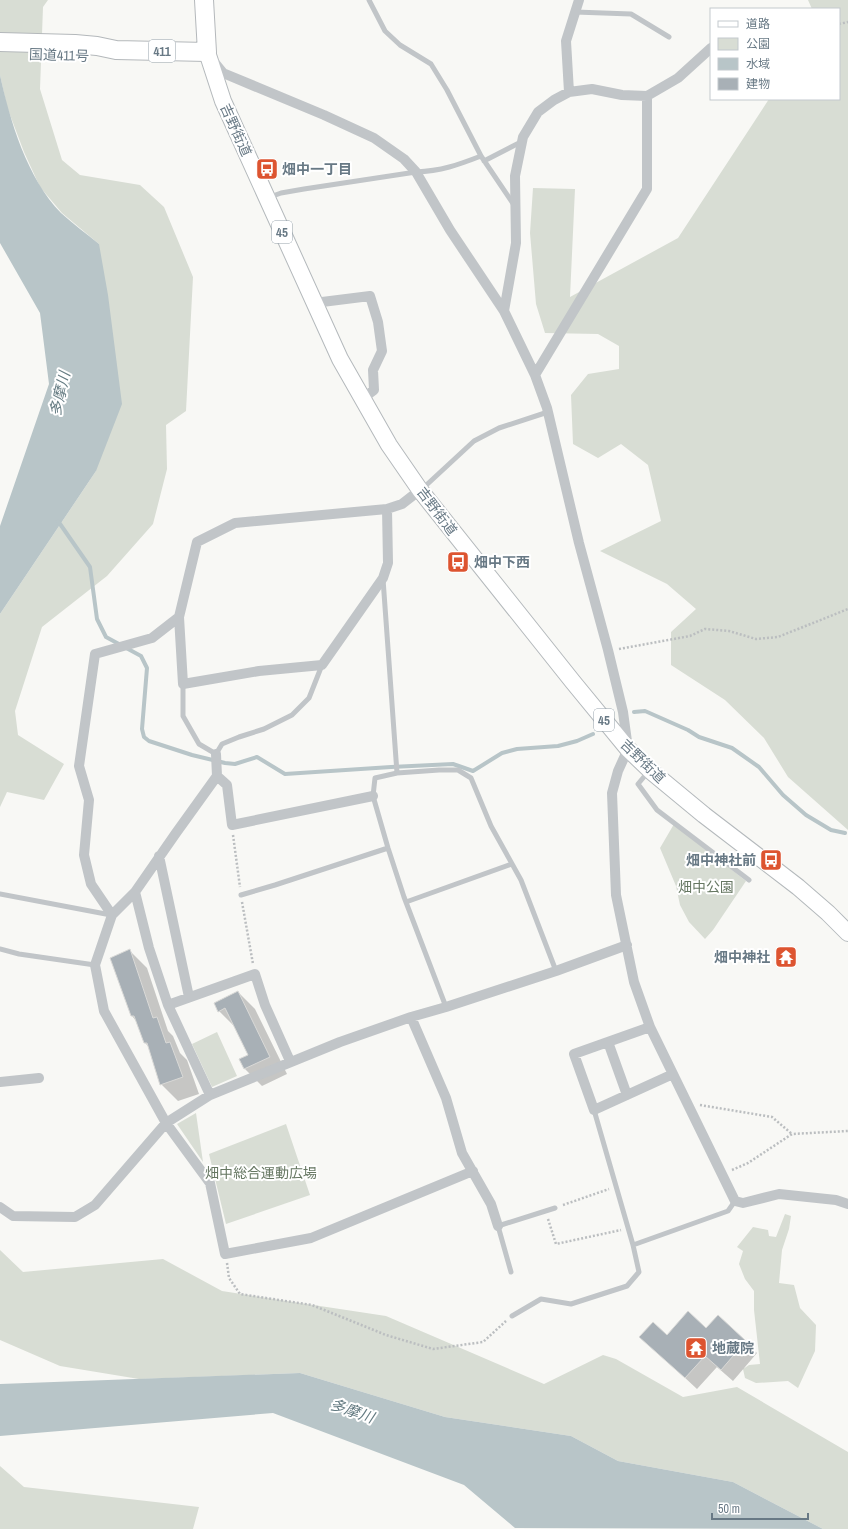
<svg xmlns="http://www.w3.org/2000/svg" width="848" height="1529" font-family="'Archivo Narrow','Noto Sans JP',sans-serif">
	<style>
		.green { fill: #d8ddd4 }
		.water { fill: #b8c5c8 }
		.shadow { fill: #0003 }
		.lines { fill: none; stroke-linecap: round; stroke-linejoin: round }
		.stream { stroke: #b8c5c8; stroke-width: 4 }
		.building { fill: #a8b0b6; stroke: #d9d9d7 }
		.primary-casing { stroke: #b4b9bc; stroke-width: 18 }
		.highway-casing { stroke: #b4b8bb; stroke-width: 20 }
		.path { stroke: #bbbec0; stroke-width: 2.5; stroke-dasharray: 2 2; stroke-linecap: butt }
		.lane { stroke: #c1c5c8; stroke-width: 5 }
		.street { stroke: #c1c5c8; stroke-width: 10 }
		.primary { stroke: #fff; stroke-width: 16 }
		.highway { stroke: #fff; stroke-width: 18 }
		.labels { text-anchor: middle; stroke-width: 4; stroke-linejoin: round; paint-order: stroke }
		.shield { fill: #fff; stroke: #95a1aa; stroke-width: 1 }
		.shield-label { font-size: 13px; font-weight: bold; fill: #687985 }
		.street-label { font-size: 14px; fill: #687985; stroke: #fff }
		.poi-label { font-size: 14px; font-weight: bold; fill: #687985; stroke: #fff; text-anchor: start }
		.park-label { font-size: 14px; fill: #667762; stroke: #fff }
		.water-label { font-size: 15px; font-style: italic; fill: #637a81; stroke: #fff }
	</style>
	<rect width="100%" height="100%" fill="#f8f8f5"/>
	<path class="green" d="M0,0H48L43,7L40,89L62,160L80,175L140,185L164,207L193,277L186,411L166,425L167,469L153,524L107,576L42,627L15,711L18,735L64,764L44,800L7,792L0,807V614L96,471L99,244L62,213L40,187L24,152L7,107L0,75Z
		M808,0H848V830L788,777L764,738L725,700L671,665V632L696,609L667,584L600,551L661,521L648,465L621,444L598,458L573,444L571,395L588,374L619,369V346L598,334L545,333L536,304L530,233L533,188L575,189L570,297L678,238L769,99H839V9H812Z
		M674,824L746,881L713,930L705,939L689,922L680,905L676,886L660,848Z
		M217,1032L237,1076L212,1087L192,1044Z
		M196,1113L203,1162L177,1124Z
		M286,1124L310,1195L226,1224L209,1154Z
		M785,1214L791,1216L789,1229L782,1250L779,1283L794,1285L800,1308L816,1325L815,1351L798,1388L788,1381L756,1383L745,1378L743,1369L749,1365L760,1364L754,1310V1291L745,1279L739,1264L743,1251L737,1247L753,1227L768,1230L769,1236L776,1237Z
		M0,1250L23,1272L163,1259L222,1291L386,1316L544,1384L603,1355L616,1359L683,1397L737,1387L848,1452V1529H823L733,1482L618,1461L571,1436L445,1417L300,1373L139,1379L60,1366L0,1340Z
		M0,1466L24,1487L199,1507L193,1529H0Z"/>
	<path class="water" d="M0,75C10,121 27,178 61,213C73,224 87,234 99,244L108,295L122,404L96,471L0,614V526L49,384L40,313L0,243Z
		M300,1373L445,1417L571,1436L618,1461L733,1482L823,1529L515,1528L464,1485L273,1413L0,1436V1384Z"/>
	<path class="shadow" d="M130,951L147,968L168,1031L173,1036L180,1053L187,1060L199,1094L178,1101L161,1084L149,1047L145,1043L137,1022L132,1016Z
		M238,992L255,1009L287,1074L262,1086L245,1069L241,1059L249,1055L236,1028L219,1011Z
		M718,1316L757,1353L733,1381L717,1367L697,1389L641,1337L667,1336L706,1329Z"/>
	<g class="lines">
		<path class="stream" d="M58,521L90,567L97,619L106,637L141,656L147,668L142,729L144,737L149,741L192,755L225,763L235,764L257,757L285,774L391,767L453,764L473,771L502,753L517,749L558,746L577,741L593,734
			M634,712L645,711L688,730L699,737L732,748L759,767L783,795L806,815L831,830L845,833"/>
	</g>
	<path class="building" d="M130,949L153,1018L157,1017L166,1043L170,1042L183,1077L160,1085L147,1043H144L134,1016H131L110,958Z
		M238,991L270,1057L244,1069L239,1059L248,1055L225,1008L218,1012L214,1003Z
		M688,1311L706,1328L718,1315L746,1341L721,1370L705,1356L685,1378L639,1337L653,1322L667,1335Z"/>
	<g class="lines">
		<g class="primary-casing">
			<path id="primary" d="M207,52L223,101L340,359L389,445L420,490L573,682L628,749L652,772L704,815L798,887L828,913L848,933"/>
		</g>
		<g class="highway-casing">
			<path id="highway" d="M0,42L75,44L97,46L116,50L207,52L204,0"/>
		</g>
		<path class="path" d="M839,24L848,22
			M619,649L690,636L705,629L729,631L756,639L778,637L848,609
			M233,835L240,887
			M242,902L253,964
			M700,1105L772,1117L792,1134
			M732,1170L748,1163L792,1134L848,1131
			M563,1205L609,1189
			M548,1219L556,1244L621,1230
			M227,1263L229,1278L240,1294L312,1305L386,1335L433,1349L483,1342L506,1321"/>
		<path class="lane" d="M369,0L385,31L400,45L431,64L447,90L481,156L514,205
			M575,12L631,14L669,37
			M484,161L521,142
			M270,197L281,193L304,189L416,172C441,171 458,165 481,156
			M421,490L474,441L499,428L548,412
			M383,579L397,773
			M183,684V716L199,744L216,754L222,744L239,737L264,729L292,715L309,698L322,665
			M648,772L638,784L657,810L749,880
			M0,894L111,915
			M241,895L275,885L388,848
			M406,902L512,864
			M0,949L19,954L95,965
			M446,1007L404,897L388,848L373,796L375,778L397,773L439,770H458L471,778L491,826L521,880L556,971
			M633,1245L728,1211L735,1201
			M511,1272L498,1226L555,1208
			M512,1316L541,1299L571,1304L627,1286L639,1272L633,1245L594,1110"/>
		<path class="street" d="M214,62L223,73L324,115L374,138L404,159L416,172L450,230L504,311L535,375L547,408L579,543L608,650L623,712L628,749L618,771L612,793L616,895L634,982L650,1027L735,1201L743,1203L779,1194L836,1200L848,1204
			M569,92L566,41L579,0
			M314,303L370,296L378,322L382,351L373,370L374,390L362,399
			M504,311L516,243L515,176L523,137L538,112L554,100L569,92L592,89L622,95L647,96L678,78L711,48
			M535,375L647,189V96
			M179,617L183,684L259,671L322,665L383,578L388,563L387,509
			M216,754L217,776L176,833L135,892L112,915L95,965L104,1011L166,1123L210,1183L225,1254L311,1238L473,1171
			M217,776L227,785L232,825L373,796
			M159,856L189,997
			M135,892L149,948L168,1005L210,1095
			M112,915L91,884L84,855L89,800L79,766L95,654L152,638L179,617L197,542L235,523L387,509L402,504L420,490
			M168,1005L255,974L265,1005L290,1061
			M411,1017L446,1098L462,1153L491,1204L498,1226
			M650,1027L574,1054L594,1110L673,1074
			M608,1042L627,1095
			M0,1082L39,1078
			M0,1207L13,1216L75,1217L95,1205L166,1123L210,1095L340,1042L411,1017L446,1007L556,971L627,945"/>
		<use href="#primary" class="primary"/>
		<use href="#highway" class="highway"/>
	</g>
	<defs>
		<g id="bus-square" transform="scale(1.15)"><rect x="-9" y="-9" width="18" height="18" rx="4" fill="#dd5430" stroke="#fff"/><path d="M-5-6H5V4H4V6H2V4H-2V6H-4V4H-5ZM-3.5-4V0h7V-4ZM-3.5 1.2v1.5H-2V1.2ZM2 1.2v1.5H3.5V1.2Z" fill="#fff"/></g>
		<g id="temple-square" transform="scale(1.15)"><rect x="-9" y="-9" width="18" height="18" rx="4" fill="#dd5430" stroke="#fff"/><path d="M0-6L5-2H3V0L6.5 2.5H4V6H1.5V3h-3V6H-4V2.5H-6.5L-3 0V-2H-5Z" fill="#fff"/></g>
	</defs>
	<g fill-rule="evenodd">
		<use href="#bus-square" x="267" y="169"/>
		<use href="#bus-square" x="458" y="562"/>
		<use href="#bus-square" x="771" y="860"/>
		<use href="#temple-square" x="786" y="957"/>
		<use href="#temple-square" x="696" y="1348"/>
	</g>
	<g class="labels">
		<g class="shield">
			<rect x="149" y="40" width="26" height="22" rx="3"/>
			<rect x="272" y="221" width="20" height="22" rx="3"/>
			<rect x="594" y="709" width="20" height="22" rx="3"/>
		</g>
		<g class="shield-label">
			<text x="162" y="56">411</text>
			<text x="282" y="237">45</text>
			<text x="604" y="725">45</text>
		</g>
		<g class="street-label">
			<text transform="translate(59 55) rotate(2)" y="5">国道411号</text>
			<text transform="translate(236 130) rotate(66)" y="5">吉野街道</text>
			<text transform="translate(437 511) rotate(53)" y="5">吉野街道</text>
			<text transform="translate(643 761) rotate(44)" y="5">吉野街道</text>
		</g>
		<g class="poi-label">
			<text x="282" y="174">畑中一丁目</text>
			<text x="474" y="567">畑中下西</text>
			<text x="756" y="865" text-anchor="end">畑中神社前</text>
			<text x="770" y="962" text-anchor="end">畑中神社</text>
			<text x="712" y="1353">地蔵院</text>
		</g>
		<g class="park-label">
			<text x="706" y="892">畑中公園</text>
			<text x="261" y="1178">畑中総合運動広場</text>
		</g>
		<g class="water-label">
			<text transform="translate(60 394) rotate(-77)" y="5">多摩川</text>
			<text transform="translate(352 1411) rotate(19)" y="5">多摩川</text>
		</g>
	</g>
	<rect x="710" y="8" width="130" height="92" fill="#ffffff" stroke="#c3c9ce"/>
	<rect x="718" y="21" width="20" height="6" fill="#ffffff" stroke="#c3c9ce"/>
	<text x="746" y="28" font-size="12" fill="#687985">道路</text>
	<rect x="718" y="38" width="20" height="12" fill="#d8ddd4" stroke="#c3c9ce"/>
	<text x="746" y="48" font-size="12" fill="#687985">公園</text>
	<rect x="718" y="58" width="20" height="12" fill="#b8c5c8" stroke="#c3c9ce"/>
	<text x="746" y="68" font-size="12" fill="#687985">水域</text>
	<rect x="718" y="78" width="20" height="12" fill="#a8b0b6" stroke="#c3c9ce"/>
	<text x="746" y="88" font-size="12" fill="#687985">建物</text>
	<path d="M712 1513v6h96v-6" fill="none" stroke="#687985" stroke-width="2"/>
	<text x="718" y="1513" font-size="12" fill="#687985" stroke="#ffffff" stroke-width="3" paint-order="stroke">50 m</text>
</svg>
